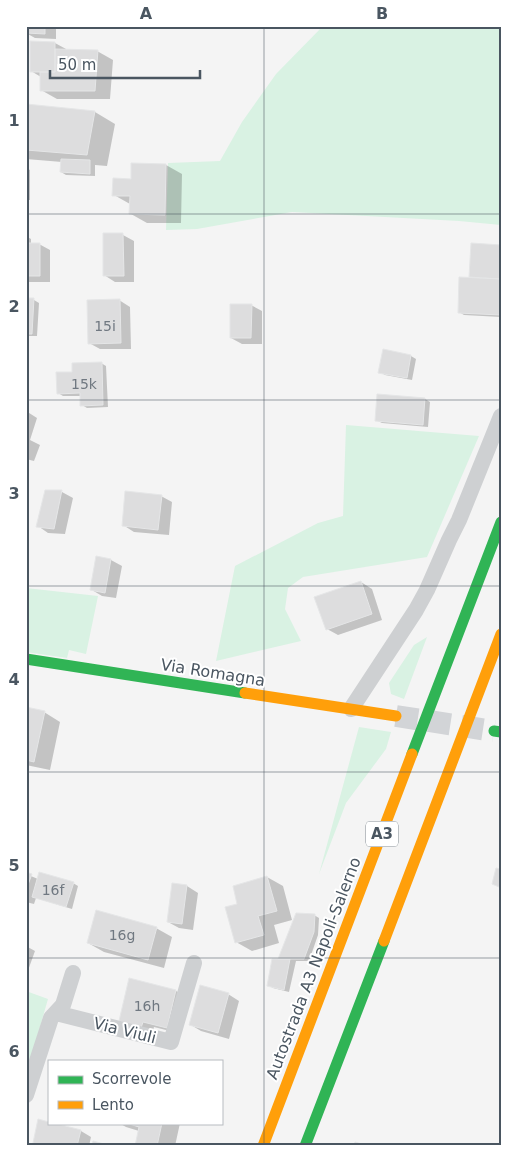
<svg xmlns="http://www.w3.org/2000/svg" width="527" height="1172" font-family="'DejaVu Sans',sans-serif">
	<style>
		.green { fill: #d9f2e3 }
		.shadow { fill: #0003 }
		.building { fill: #ddddde; stroke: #e5e6e7 }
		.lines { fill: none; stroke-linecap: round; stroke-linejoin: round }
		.secondary-tunnel { stroke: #d2d4d7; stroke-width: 22; stroke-dasharray: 22 11; stroke-linecap: butt }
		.street { stroke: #ced0d2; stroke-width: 16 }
		.fast { stroke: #30b455; stroke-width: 11 }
		.slow { stroke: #ff9f0a; stroke-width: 11 }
		.grid { fill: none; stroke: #4a5661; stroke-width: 1; stroke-opacity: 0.55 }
		.labels { text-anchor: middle; stroke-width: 4; stroke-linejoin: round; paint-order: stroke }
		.number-label { font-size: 14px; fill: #707881 }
		.shield { fill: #fff; stroke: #808990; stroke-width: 1 }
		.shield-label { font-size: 15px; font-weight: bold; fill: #4a5661 }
		.street-label { font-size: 16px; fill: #4a5661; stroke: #fff }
		.neatline { fill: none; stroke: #4a5661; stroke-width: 2 }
		.grid-label { font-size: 16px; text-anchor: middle; font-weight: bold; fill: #4a5661 }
	</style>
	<rect width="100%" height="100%" fill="#f4f4f4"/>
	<path class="green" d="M323,26H501V225L459,221L292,212L197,229L166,230L168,163L220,161L242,122L276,74Z
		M346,425L479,436L427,557L303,577L288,588L285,609L301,641L216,661L235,566L318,523L343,516Z
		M26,588L98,596L86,654L69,650L67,658L26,652Z
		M427,637L404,699L391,694L389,683L414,645Z
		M359,727L391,732L386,749L346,803L319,874Z
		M26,991L48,999L27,1072L26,1071Z"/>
	<path class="shadow" d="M26,26H65V29H56V39L35,38L26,33Z
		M55,43L66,49V51H97L113,60L110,99H57L41,90V77L31,71Z
		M26,105L95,112L115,124L107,166L95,165V176L66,175L61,172L62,162L26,159Z
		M166,165L182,174L181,223H147L131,214L130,204L114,195L132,180Z
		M26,168L30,170V200H26Z
		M104,235H123L134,241V282H115L104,275Z
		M26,236L31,239V244H39L50,250V282H26Z
		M472,244L501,246V317L464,315L459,312L470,278Z
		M26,299L34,300L39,303L37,336H26Z
		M119,300L130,307L131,349H100L89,343Z
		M251,305L262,311V344H242L231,338Z
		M384,351L411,356L416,359L412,380L385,375L380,372Z
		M101,363L106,366L108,407L87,408L82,405L81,396H63L58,393L73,373Z
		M425,399L430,402L428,427L382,423L376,420Z
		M26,411L37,418L30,440L40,445L34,461L26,459Z
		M46,491L62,492L73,498L65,534L48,533L38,526Z
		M161,496L172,502L169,535L134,532L123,525Z
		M111,560L122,566L116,598L102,596L92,590Z
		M361,582L372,589L382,620L338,635L327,629Z
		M26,709L44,712L60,722L50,770L26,765Z
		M26,874L38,879L73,883L78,886L72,909L36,898L34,904L26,902Z
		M267,877L283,886L292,920L274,925L279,943L252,951L236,942L239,905Z
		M187,886L198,893L193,930L179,928L168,922Z
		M314,915L319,918L318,935L309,961H296L289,992L273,988L268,985L279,960Z
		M156,928L172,937L164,968L104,952L88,943Z
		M26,946L35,951L26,976Z
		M176,991L187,997L178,1033L154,1027L152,1033L131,1027Z
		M228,994L239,1001L229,1039L201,1031L191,1025Z
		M119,1123H180L175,1146H136L139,1131L126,1127Z
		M81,1131L91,1137L89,1146H41L34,1142Z"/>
	<path class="building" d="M26,26H45V34L26,33Z
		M30,41L55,42V72H30Z
		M55,49L98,50L95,91H40V72H55Z
		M26,104L95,111L87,155L26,150Z
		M61,159L90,160V174L60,172Z
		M131,163L166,164L165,215L129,214L130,196H112L113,178L131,179Z
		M103,233H123L124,276H103Z
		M26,243H40V276H26Z
		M471,243L501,245V279L469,277Z
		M459,277L501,279V315L458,313Z
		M26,298H34L32,334H26Z
		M120,299L121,343L88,344L87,300Z
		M230,304H252L251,338H230Z
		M383,349L411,355L407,378L378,373Z
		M102,362L103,405L80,406V393L57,394L56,372H72V363Z
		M377,394L425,398L423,425L375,421Z
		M45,490H62L54,529L36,527Z
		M125,491L162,495L158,530L122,526Z
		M96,556L111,559L105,593L90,590Z
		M361,581L372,614L326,630L314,597Z
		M26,707L45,711L34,762L26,760Z
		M496,868L501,869V879L499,887L492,884Z
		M26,872L32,874L26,890Z
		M39,872L74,882L66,907L32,897Z
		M267,876L277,911L258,916L264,935L235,943L225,907L237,904L233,886Z
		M172,883L187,885L182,924L167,922Z
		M96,910L157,927L148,960L87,943Z
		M296,913L315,914L314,932L304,959H278Z
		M272,959H290L284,990L267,986Z
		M129,978L176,990L167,1028L143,1022L141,1028L119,1021Z
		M200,985L229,993L218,1033L189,1025Z
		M38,1119L49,1122V1123H54L81,1130L77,1146H46L33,1143Z
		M126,1123H162L157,1146H135L139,1127Z
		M93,1141L111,1146H92Z
		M355,1142L368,1146H354Z"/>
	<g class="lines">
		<path class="secondary-tunnel" d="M396,716L494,731"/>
		<path class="street" d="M351,709L416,610L427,590L449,540L459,520L501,416
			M56,1013L171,1042L194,963
			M26,1095L51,1018L63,1005L73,973"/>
		<path class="fast" d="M26,659L245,693
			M494,731L501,732
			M412,754L501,522
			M305,1146L384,941"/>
		<path class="slow" d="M245,693L396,716
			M384,941L501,634
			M263,1146L412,754"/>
	</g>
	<path class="grid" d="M264,26V1146M26,214H501M26,400H501M26,586H501M26,772H501M26,958H501"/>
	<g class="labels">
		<g class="number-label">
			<text x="105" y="331">15i</text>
			<text x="84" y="389">15k</text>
			<text x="53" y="895">16f</text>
			<text x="122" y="940">16g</text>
			<text x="147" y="1011">16h</text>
		</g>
		<rect class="shield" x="366" y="821.5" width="32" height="25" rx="4"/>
		<g class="shield-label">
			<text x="382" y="839">A3</text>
		</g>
		<g class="street-label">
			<text transform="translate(213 672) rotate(9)" y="6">Via Romagna</text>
			<text transform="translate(313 968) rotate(-69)" y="6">Autostrada A3 Napoli-Salerno</text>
			<text transform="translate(125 1030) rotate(14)" y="6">Via Viuli</text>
		</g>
	</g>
	<rect width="527" height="1172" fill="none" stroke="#ffffff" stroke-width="55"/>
	<rect x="48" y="1060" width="175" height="65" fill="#ffffff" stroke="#b7bbc0"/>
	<rect x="58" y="1076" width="25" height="8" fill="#30b455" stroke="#b7bbc0"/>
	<text x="92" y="1084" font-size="15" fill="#4a5661">Scorrevole</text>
	<rect x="58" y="1101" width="25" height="8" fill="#ff9f0a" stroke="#b7bbc0"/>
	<text x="92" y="1110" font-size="15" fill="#4a5661">Lento</text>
	<path d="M50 70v8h150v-8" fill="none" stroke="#4a5661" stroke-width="2.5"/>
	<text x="58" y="70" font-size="15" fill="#4a5661" stroke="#ffffff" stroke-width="4" paint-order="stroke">50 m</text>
	<rect x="28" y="28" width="472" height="1116" class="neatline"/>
	<g class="grid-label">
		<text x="146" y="19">A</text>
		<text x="382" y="19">B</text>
		<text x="14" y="126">1</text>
		<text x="14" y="312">2</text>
		<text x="14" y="499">3</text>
		<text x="14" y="685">4</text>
		<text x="14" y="871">5</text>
		<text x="14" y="1057">6</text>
	</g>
</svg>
